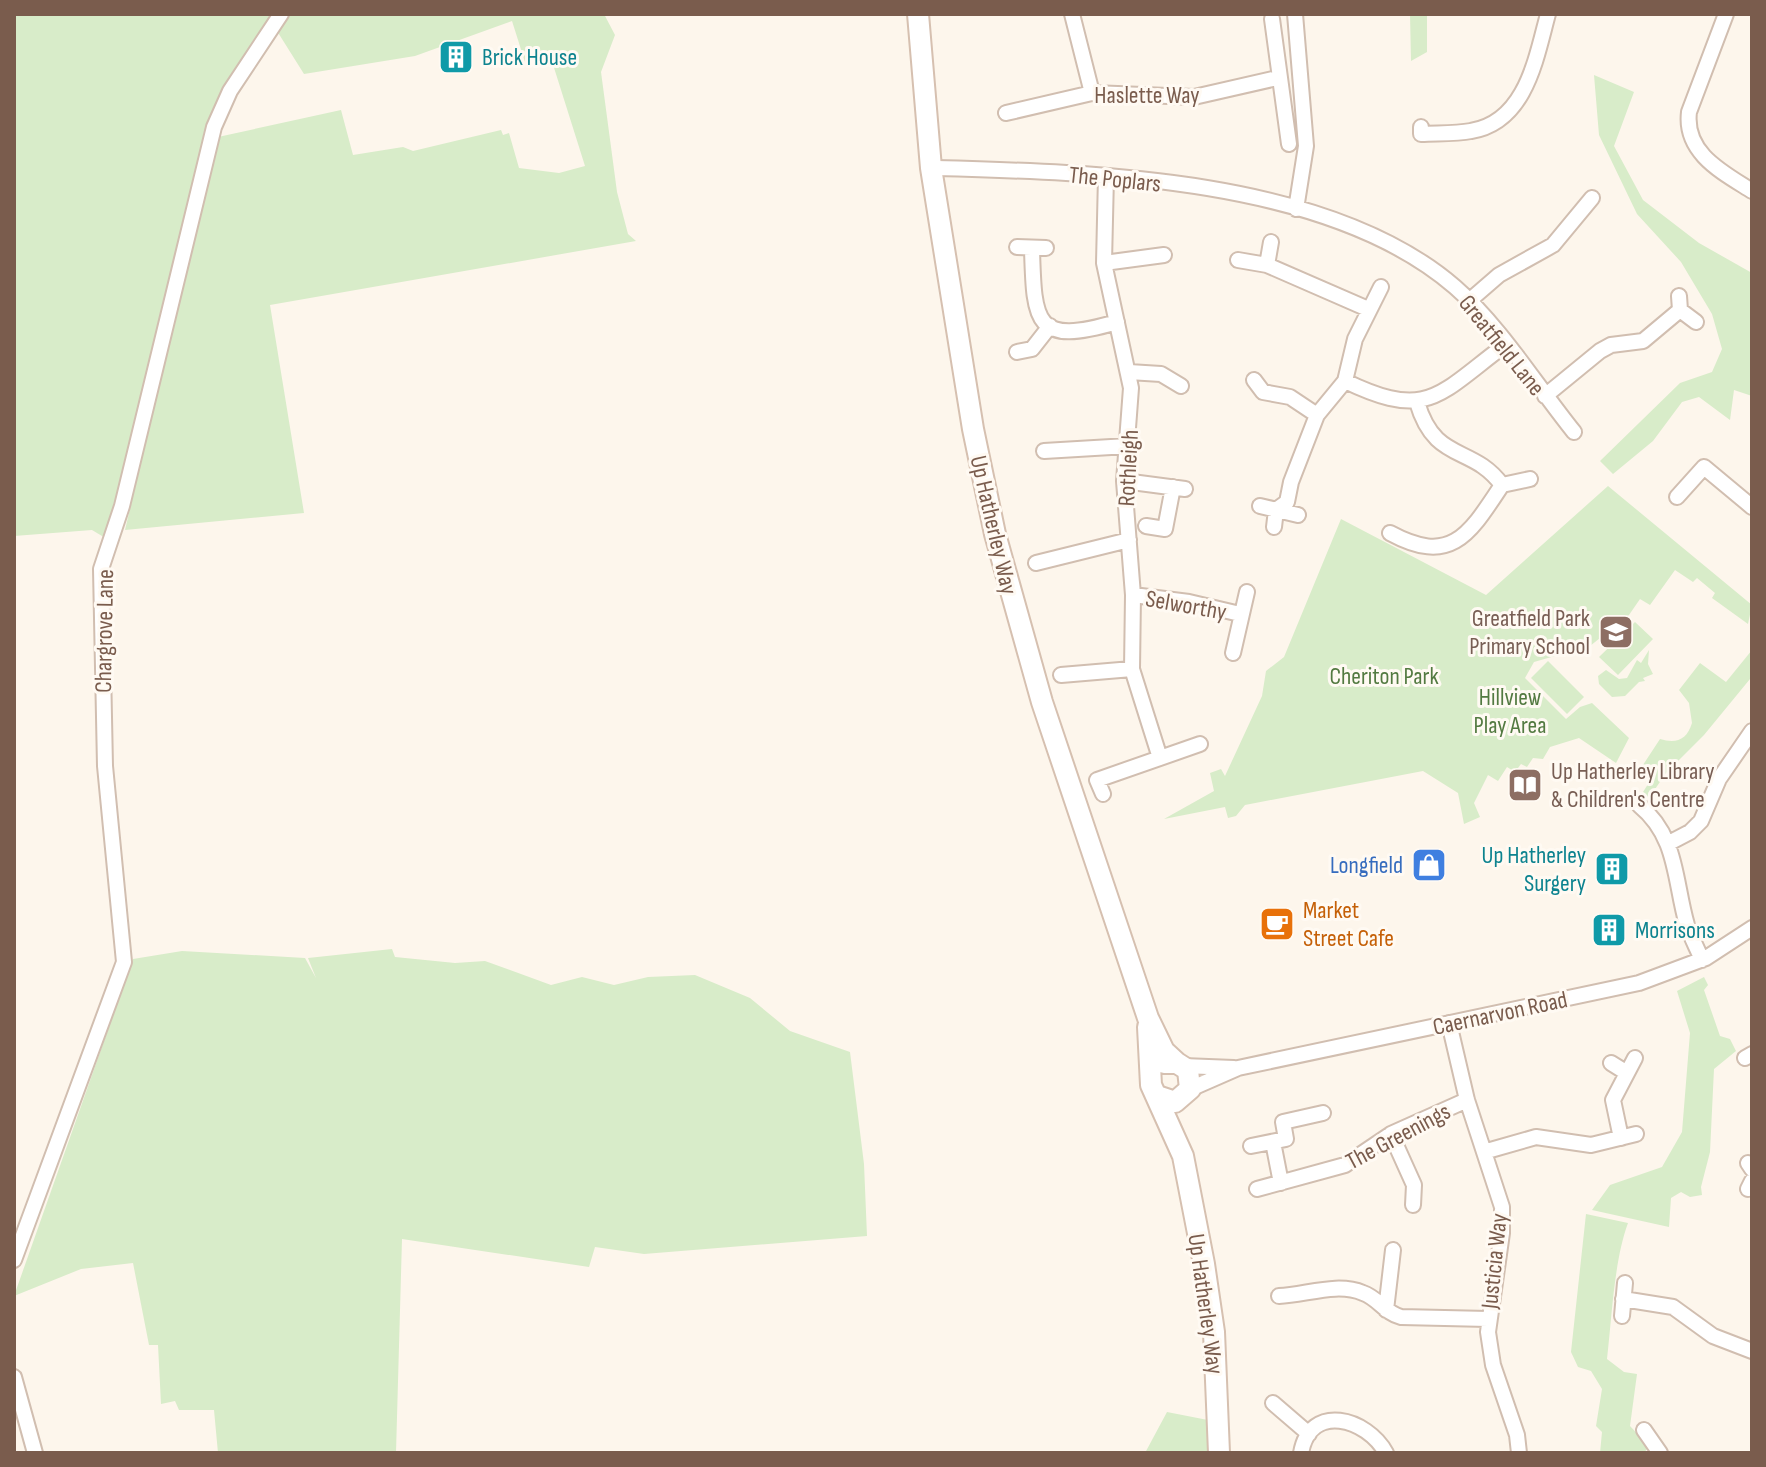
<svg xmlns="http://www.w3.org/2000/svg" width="1766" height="1467" font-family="'Sofia Sans Condensed',sans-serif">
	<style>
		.green { fill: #d8ecc9 }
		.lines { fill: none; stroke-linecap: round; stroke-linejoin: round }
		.street-casing { stroke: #d1beb0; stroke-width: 18 }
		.secondary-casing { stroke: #d6c0b0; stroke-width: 24 }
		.street { stroke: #fff; stroke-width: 14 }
		.secondary { stroke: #fff; stroke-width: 20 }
		.labels { text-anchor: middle; stroke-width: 6; stroke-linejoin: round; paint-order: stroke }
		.culture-label { font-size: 24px; fill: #0d838f; stroke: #fffaf3; text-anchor: start }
		.street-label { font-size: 24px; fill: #7a5c4d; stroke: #fffaf3 }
		.education-label { font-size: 24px; fill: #785e54; stroke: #fffaf3; text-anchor: end }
		.park-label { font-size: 24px; fill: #537a41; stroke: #fffaf3 }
		.shop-label { font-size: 24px; fill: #366cbe; stroke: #fffaf3; text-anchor: end }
		.food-label { font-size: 24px; fill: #c56008; stroke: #fffaf3; text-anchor: start }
	</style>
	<rect width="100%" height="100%" fill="#fdf6ec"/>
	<path class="green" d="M14,14H274L223,87L205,134L107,539L92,530L14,536Z
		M289,14H604L615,35L601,72L617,192L628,234L636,241L270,305L304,513L125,530L218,137L341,110L353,155L403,147L413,151L501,130L503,135L509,133L519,168L559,173L585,166L550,55L525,62L512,21L415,56L304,74L277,31Z
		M1410,14H1427V52L1411,61Z
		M1594,75L1634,92L1614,146L1643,200L1699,243L1752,273V396L1734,390L1730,420L1699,397L1682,402L1653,441L1613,474L1600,461L1680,383L1712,372L1722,349L1712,314L1681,262L1637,214L1599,135Z
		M1608,486L1752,605L1748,624L1712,598L1715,593L1697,578L1693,582L1675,570L1650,605L1640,599L1629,615L1590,646L1534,662L1525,678L1566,719L1580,707L1592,703L1629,738L1616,763L1579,738L1550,747L1543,759L1533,758L1527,767L1521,764L1515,772L1507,767L1498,781L1488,775L1474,803L1480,817L1464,824L1458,793L1423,771L1245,805L1236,816L1228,818L1225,807L1164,819L1214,791L1210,773L1221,769L1225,776L1262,696L1266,671L1284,657L1341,519L1486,595Z
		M1635,622L1653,639L1618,675L1599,657Z
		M1649,650L1648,664L1653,674L1643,678L1645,681L1639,682L1625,696L1612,697L1599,684L1598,676L1606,670L1619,679L1627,678L1637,660L1641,663Z
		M1752,650L1750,679L1704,735L1666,773L1649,798L1643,792L1650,781L1641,768L1660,739C1676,744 1687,740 1692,723L1689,703L1679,690L1700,663L1726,682Z
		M1548,661L1584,697L1567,714L1531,678Z
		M392,949L395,957L455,963L485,961L551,985L582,977L614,985L648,977L695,975L750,998L790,1031L850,1052L864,1164L867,1236L644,1254L595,1247L589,1267L402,1239L396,1453H218L214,1410H179L175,1401L161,1404L158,1345H149L133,1263L81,1269L14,1296L133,959L182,951L305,958L316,978L308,958Z
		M1704,977L1708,985L1704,990L1720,1036L1730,1039L1736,1051L1714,1069L1710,1152L1701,1187L1702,1195L1690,1197L1681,1192L1671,1198L1669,1227L1592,1210L1610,1185L1662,1167L1682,1132L1690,1033L1677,991Z
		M1586,1214L1628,1223C1614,1261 1612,1316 1607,1359L1624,1372L1637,1374L1630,1426L1649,1446L1644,1453H1600L1602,1432L1596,1426L1602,1389L1591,1371L1578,1367L1571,1352Z
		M1167,1412L1218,1422L1219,1453H1145Z"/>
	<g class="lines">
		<g class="street-casing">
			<path id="street" d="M1072,14L1092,93
				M1295,14L1306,146L1296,209
				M1726,14L1689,112C1684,153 1722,172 1752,191
				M1272,19L1289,144
				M1006,113L1092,93L1194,97L1277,78
				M1421,127V134C1437,133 1455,134 1471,131C1526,122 1536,58 1548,14
				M931,168C1092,172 1328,177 1455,287C1501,327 1536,385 1574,432
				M1106,176L1104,263L1131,388L1124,481L1133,595L1132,669L1160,758
				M1017,247L1046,248
				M1032,249C1034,324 1035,346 1117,322
				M1238,260L1267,265L1368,309
				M1104,263L1164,255
				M1267,265L1271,242
				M1469,301L1499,275L1553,245L1592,198
				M1680,310L1696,322
				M1017,352L1032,349L1050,326
				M1129,372L1161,374L1181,386
				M1254,380L1263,392L1290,397L1317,415
				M1345,381C1428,421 1438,395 1505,345
				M1545,396L1600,351L1611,345L1643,341L1680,310L1679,296
				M1417,402C1435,464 1472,444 1502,485
				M1044,451L1128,446
				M1124,481L1185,489
				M1677,497L1704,467L1752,507
				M1260,506L1298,515
				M1146,526L1165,529L1173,487
				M1274,527L1276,510L1287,502L1291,482L1317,415L1345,381L1355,339L1381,287
				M1390,533C1451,566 1469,535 1502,485L1530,479
				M1036,563L1129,540
				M1133,595L1189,602L1240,614
				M1233,653L1247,592
				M1061,675L1132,669
				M1103,794L1097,780L1200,744
				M1639,805C1678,837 1674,880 1687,925C1691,937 1697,948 1702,960
				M1669,843L1690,832L1701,821L1719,779L1752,731
				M1449,1023L1467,1100L1502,1207V1233L1488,1332L1493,1365L1517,1435L1519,1453
				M1745,1058L1752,1054
				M1611,1063L1627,1073
				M1183,1066L1234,1068
				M1190,1089L1238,1068L1639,983L1706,958L1752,928
				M1391,1134L1414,1185L1413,1205
				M1621,1138L1613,1100L1635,1058
				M1273,1142L1281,1183
				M1251,1146L1286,1139L1283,1122L1323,1113
				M1487,1151L1536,1137L1591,1145L1636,1134
				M1748,1163L1752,1169
				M1257,1189L1345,1165L1391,1134L1467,1100
				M1748,1189L1752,1181
				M14,1260L124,962L105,766L101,569L122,506L214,127L230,91L281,14
				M1279,1296C1306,1295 1337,1282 1363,1293C1378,1298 1385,1313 1401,1317L1488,1319
				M1623,1299L1673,1307L1713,1336L1752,1351
				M1386,1310L1393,1250
				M1622,1316L1625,1283
				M14,1377L35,1453
				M1273,1403L1309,1434
				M1644,1430L1660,1453
				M1301,1453C1310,1402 1367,1418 1386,1453"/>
		</g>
		<g class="secondary-casing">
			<path id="secondary" d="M918,14L931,168L973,429L995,534L1042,702L1148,1018L1164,1051L1177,1063
				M1148,1027L1151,1085L1183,1156L1204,1264L1214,1332L1219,1453
				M1157,1096L1175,1102L1190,1089L1188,1070L1177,1063H1164"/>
		</g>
		<use href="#street" class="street"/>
		<use href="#secondary" class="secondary"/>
	</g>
	<defs>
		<g id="building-square" transform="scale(1.8)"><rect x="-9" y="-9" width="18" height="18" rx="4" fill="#0f9aa8" stroke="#fffaf3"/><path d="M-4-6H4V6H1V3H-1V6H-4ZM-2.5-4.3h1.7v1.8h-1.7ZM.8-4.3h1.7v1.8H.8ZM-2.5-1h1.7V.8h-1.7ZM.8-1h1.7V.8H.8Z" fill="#fff"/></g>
		<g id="school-square" transform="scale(1.8)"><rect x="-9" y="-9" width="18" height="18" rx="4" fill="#8d6e63" stroke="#fffaf3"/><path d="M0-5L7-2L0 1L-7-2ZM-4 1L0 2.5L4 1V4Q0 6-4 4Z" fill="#fff"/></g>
		<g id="library-square" transform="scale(1.8)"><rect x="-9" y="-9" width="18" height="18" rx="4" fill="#8d6e63" stroke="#fffaf3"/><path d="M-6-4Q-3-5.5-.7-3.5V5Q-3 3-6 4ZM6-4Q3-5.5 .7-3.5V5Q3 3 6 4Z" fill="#fff"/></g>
		<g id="shop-square" transform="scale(1.8)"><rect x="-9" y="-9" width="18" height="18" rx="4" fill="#3f7fe0" stroke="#fffaf3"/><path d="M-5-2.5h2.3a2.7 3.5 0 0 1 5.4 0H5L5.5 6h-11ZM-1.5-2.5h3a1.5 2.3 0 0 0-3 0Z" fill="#fff"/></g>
		<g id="cafe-square" transform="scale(1.8)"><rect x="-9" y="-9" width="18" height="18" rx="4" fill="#e8710a" stroke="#fffaf3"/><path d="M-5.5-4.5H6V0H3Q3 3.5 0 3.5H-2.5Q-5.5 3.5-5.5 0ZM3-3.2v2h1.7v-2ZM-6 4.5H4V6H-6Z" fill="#fff"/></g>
	</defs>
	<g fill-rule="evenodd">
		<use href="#building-square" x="456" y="57"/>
		<use href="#school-square" x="1616" y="632"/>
		<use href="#library-square" x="1525" y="785"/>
		<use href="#shop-square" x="1429" y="865"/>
		<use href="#building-square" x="1612" y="869"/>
		<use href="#cafe-square" x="1277" y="924"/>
		<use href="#building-square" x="1609" y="930"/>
	</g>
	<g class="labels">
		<g class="culture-label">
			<text x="482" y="65">Brick House</text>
			<text x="1586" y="863" text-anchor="end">Up Hatherley<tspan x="1586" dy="28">Surgery</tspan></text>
			<text x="1635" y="938">Morrisons</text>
		</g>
		<g class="street-label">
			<text x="1147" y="103">Haslette Way</text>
			<text transform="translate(1115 179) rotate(6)" y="8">The Poplars</text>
			<text transform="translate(1502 345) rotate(51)" y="8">Greatfield Lane</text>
			<text transform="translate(1128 468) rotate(-87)" y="8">Rothleigh</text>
			<text transform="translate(994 525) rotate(77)" y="8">Up Hatherley Way</text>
			<text transform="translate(1186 605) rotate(10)" y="8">Selworthy</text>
			<text transform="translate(104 631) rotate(-89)" y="8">Chargrove Lane</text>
			<text transform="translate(1500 1013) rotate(-12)" y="8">Caernarvon Road</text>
			<text transform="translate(1398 1136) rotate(-28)" y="8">The Greenings</text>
			<text transform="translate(1494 1261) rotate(-84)" y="8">Justicia Way</text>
			<text transform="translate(1206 1304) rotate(82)" y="8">Up Hatherley Way</text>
		</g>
		<g class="education-label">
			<text x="1590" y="626">Greatfield Park<tspan x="1590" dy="28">Primary School</tspan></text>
			<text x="1551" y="779" text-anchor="start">Up Hatherley Library<tspan x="1551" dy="28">&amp; Children's Centre</tspan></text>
		</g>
		<g class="park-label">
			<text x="1384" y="684">Cheriton Park</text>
			<text x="1510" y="705">Hillview<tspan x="1510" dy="28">Play Area</tspan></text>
		</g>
		<g class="shop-label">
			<text x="1403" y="873">Longfield</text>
		</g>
		<g class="food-label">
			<text x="1303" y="918">Market<tspan x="1303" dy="28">Street Cafe</tspan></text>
		</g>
	</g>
	<rect width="1766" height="1467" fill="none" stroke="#7a5c4d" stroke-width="32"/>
</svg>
